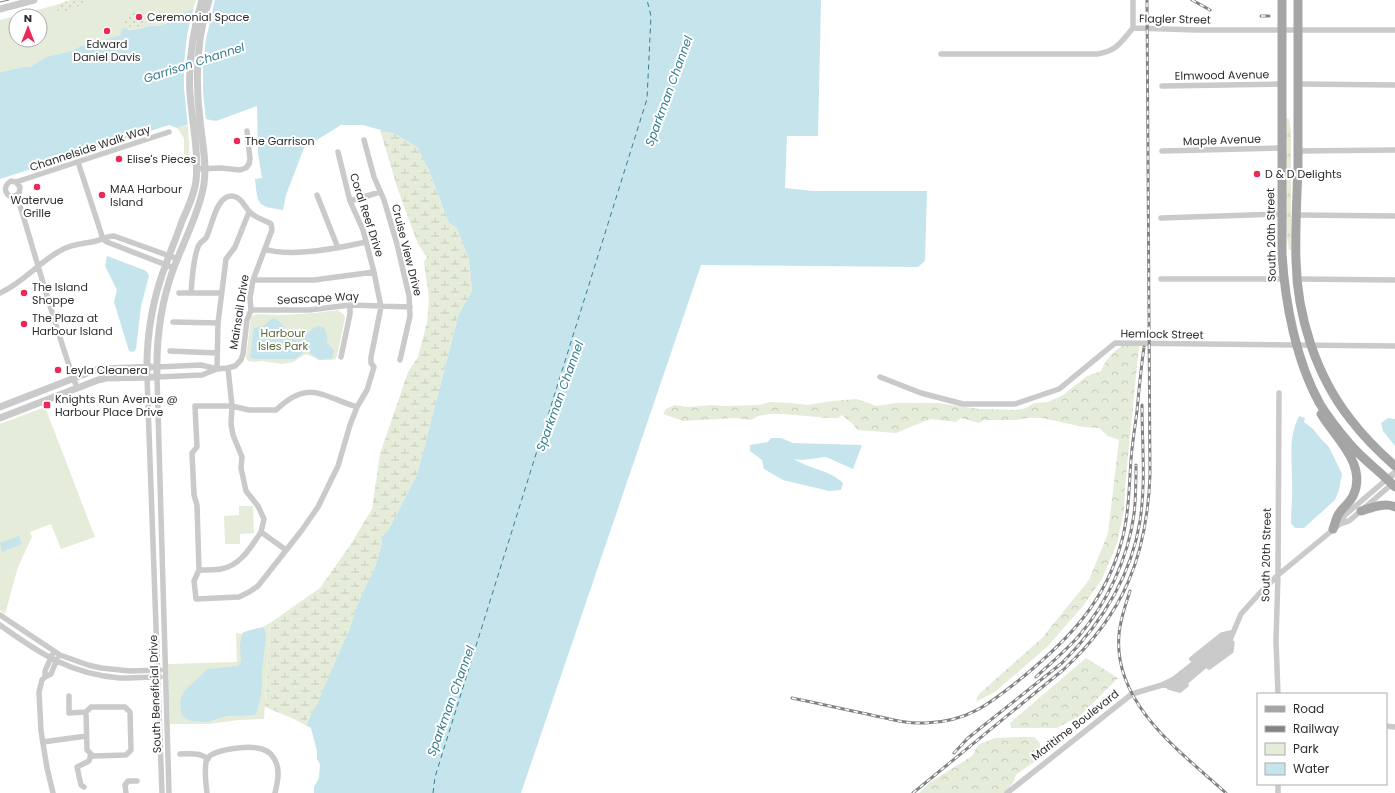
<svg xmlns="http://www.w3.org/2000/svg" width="1395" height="793" font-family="Poppins,sans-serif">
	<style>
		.grass { fill: url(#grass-tufts) }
		.forest { fill: url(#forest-crowns) }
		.wetland { fill: url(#wetland-marsh) }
		.park { fill: #e6ecda; fill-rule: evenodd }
		.garden { fill: url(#garden-dots) }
		.water { fill: #c5e4ec }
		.pier { fill: #fff }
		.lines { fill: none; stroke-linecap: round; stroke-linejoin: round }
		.ferry { stroke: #397f92; stroke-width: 1; stroke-dasharray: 5 4; stroke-linecap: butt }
		.minor { stroke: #cacaca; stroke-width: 5.5 }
		.tertiary { stroke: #cacaca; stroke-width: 7 }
		.primary { stroke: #a5a5a5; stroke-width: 9 }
		.tram { stroke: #828282; stroke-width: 1 }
		.rail-casing { stroke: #828282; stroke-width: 3 }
		.rail { stroke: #fff; stroke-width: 1.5; stroke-dasharray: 4.5; stroke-linecap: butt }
		.poi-dot { fill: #eb2858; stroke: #fff; stroke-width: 1.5 }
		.labels { text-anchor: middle; stroke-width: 4; stroke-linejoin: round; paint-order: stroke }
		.poi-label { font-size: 11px; fill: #2d2d2d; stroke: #fff; text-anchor: start }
		.street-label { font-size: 11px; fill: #2d2d2d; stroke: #fff }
		.park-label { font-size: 11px; fill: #596a39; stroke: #fff }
		.water-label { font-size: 12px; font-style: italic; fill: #397f92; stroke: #fff }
	</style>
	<defs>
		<pattern id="grass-tufts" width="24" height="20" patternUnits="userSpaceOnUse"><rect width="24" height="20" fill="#e6ecda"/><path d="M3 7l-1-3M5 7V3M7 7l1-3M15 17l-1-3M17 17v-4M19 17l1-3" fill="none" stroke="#c6cbbb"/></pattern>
		<pattern id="forest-crowns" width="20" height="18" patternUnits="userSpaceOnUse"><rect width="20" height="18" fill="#e6ecda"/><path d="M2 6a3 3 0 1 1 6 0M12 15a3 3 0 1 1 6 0" fill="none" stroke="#c6cbbb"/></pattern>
		<pattern id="wetland-marsh" width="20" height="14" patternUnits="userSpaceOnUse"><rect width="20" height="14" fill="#e6ecda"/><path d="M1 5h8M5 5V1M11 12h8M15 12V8" fill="none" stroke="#c6cbbb"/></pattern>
		<pattern id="garden-dots" width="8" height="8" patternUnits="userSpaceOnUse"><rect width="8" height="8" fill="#e6ecda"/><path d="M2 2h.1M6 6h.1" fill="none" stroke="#c6cbbb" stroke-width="1.8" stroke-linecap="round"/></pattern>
	</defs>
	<rect width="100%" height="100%" fill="#fff"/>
	<path class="grass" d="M1286,118L1289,119L1291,132V250H1289L1286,232Z"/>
	<path class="forest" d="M1122,346H1139L1125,487L1124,510L1117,543L1102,579L1083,606L1048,646L995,692L976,702L979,694L1042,638L1089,580L1108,533L1119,440L1108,436L1099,428L1083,427L1042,418H1028L1016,420H984L979,423L961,418L956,422L930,419L896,433L857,430L854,425L842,415L838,418H828L784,414H770L758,416L751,420L735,418L683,421L663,414L666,409L675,405L688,407L712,405L724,406L759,405L770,402L792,403L808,405L832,401L857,399L876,406L895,403H938L979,409L1017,410L1026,408L1034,403L1048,402L1063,395L1087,376L1101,371C1105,361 1112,352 1122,346Z
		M1086,658L1118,678L1081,715L1057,728H1011L1010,723Z
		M1016,737H1034L1039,742L1043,753L1038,760L1028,766L1016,775L1013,783L1005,793H919L929,783L972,756L978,745L995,738Z"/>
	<path class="wetland" d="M380,130L395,134L417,147L429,171L449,223L457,228L469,260L472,291L459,314L417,475L389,529L382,538V543L375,567L358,603L350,628L327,682L313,713L308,718L307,726L294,719L265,707L270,623L320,588L351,544L372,509L380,454L408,372L418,357L427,322L429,298L424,262L427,257L418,244L398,190Z"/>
	<path class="park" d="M71,0H196L193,9L180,15L173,21L159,26H149L139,29L122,30L120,35L91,44L81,46L71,51L46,57L30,67H23L0,72V20L56,5ZM16,16H40V40H16Z
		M188,125L190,165H186L184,159V138L177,128Z
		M338,310L344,315L345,318L337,356L336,359C322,362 318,359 306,354L293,362L282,364L262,361L253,362L248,361L246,358L251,317L252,316L258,314L280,315L316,313Z
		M45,407L95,537L61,549L51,524L30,532L32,537L18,567L5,614L0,610V424Z
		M239,506H253L254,533L240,534V544H225L224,516L239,515Z
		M270,623L264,719L239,720L208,724H170L168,664L237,662L236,633L242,634L244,632L263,627Z"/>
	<path class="garden" d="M71,0L87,1C75,6 73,15 58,11L56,5Z
		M136,11L142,12L155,16V17L147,18C144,31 125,27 119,23L126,15Z"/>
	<path class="water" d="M210,0H821L818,136H787L785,188L813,191H927L925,261L918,267L701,265L521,793H314V787L319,778L320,764L317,759V751L311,728L307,726C308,717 313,712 317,704L350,628L358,603L375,567L382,543V538L389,529L417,475L459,314L472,291L469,260L457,228L449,223L429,171L417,147L395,134L363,125H341L304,148L286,195L283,210C256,206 258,205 255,179L262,178L258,153L257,106L216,121L205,119L177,128L169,125L0,179V72L23,67H30L46,57L71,51L81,46L91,44L120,35L122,29L127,28L128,30L139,29L149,26H159L173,21L180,15Z
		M107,256L144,270L147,272L149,276L141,306L136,349L133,352L129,351L114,302L117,290L105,266Z
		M273,318C283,322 285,329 290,338C306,343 305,331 318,326L324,328L327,335V343L334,350L332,358L319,360L309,352H304L295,359H253L250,356L254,328L263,326Z
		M1299,416L1305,418L1304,422L1313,429L1321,439L1329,447L1342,474L1339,490L1335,500L1304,528H1295L1291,523C1291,509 1293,494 1292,480C1292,456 1288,439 1299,416Z
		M1388,418L1395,419V446L1383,431L1381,423Z
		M771,438H781L793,443L862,445L853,469L826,457L802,460L794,459C809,469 830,470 843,483L841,490L829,491L783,480L764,469L762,460L750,451V445L768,442Z
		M19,536L22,544L2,552L0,543Z
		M263,627L265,630L266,635C265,647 263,659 262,671C262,686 262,701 255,715L227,716L208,722L191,721L182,716C175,688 193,687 207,669L238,666L241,661L240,645L242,634L244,632Z"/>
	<path class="pier" d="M205,0H215L206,39L203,66V92L206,121L188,127L184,89V64L187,35L194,6Z"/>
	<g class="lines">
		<path class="ferry" d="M433,793L435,777L647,99L651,16L647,0"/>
		<path class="minor" d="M1133,28V0
			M941,54H1097C1117,51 1120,43 1133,28L1197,30H1395
			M1298,84L1395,85
			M1162,86L1282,84
			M364,140L374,177L384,200L397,244L409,296L410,316L400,360
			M1162,151L1283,148
			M1298,151L1395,150
			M338,152L350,201L363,230L374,272L381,307L371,357V363L374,367L367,390L357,407L350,425L338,466L318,507L302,530L258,586L249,592L239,597L196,599L194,581L199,570L197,505L194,495L192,453L197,447L195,406H232L249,410H276C308,379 322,396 357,407
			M78,162L103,239
			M196,169L221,168L240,170L246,168L249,164L250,159L247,131
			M16,182L20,187L19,194L12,197C4,194 3,186 11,181L16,182L169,132
			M317,195L338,248
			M17,196C37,260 54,325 77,388
			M350,201L380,192
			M1297,215L1395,216
			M1161,218L1282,214
			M103,239L107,242L174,268
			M265,249C291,258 339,248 366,242
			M1161,279H1283
			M1297,279L1395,280
			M253,280H314L374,272
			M0,293C23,283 37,264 58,252C70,244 83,244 96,241C103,239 107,236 114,236L178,259
			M179,293H221
			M251,310H309L350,305L410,307
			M173,322L218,323
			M170,351L217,353
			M341,357L350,314V305
			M157,367L201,365L217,369L228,368L235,366L241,360L243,354L247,320L251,310L250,298L253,280L272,230L271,224C265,220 255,218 250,212C244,207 242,197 232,196C216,195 212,227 206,238C203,241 199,243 198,247C193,259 192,280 191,293
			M228,368L232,406L231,424L233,435L242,457L241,468L246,491L258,506L264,519L261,532L286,550
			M217,369L218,323L226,259L235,247L249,212
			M147,377L162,793
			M880,377L921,393L963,404H1015L1059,389L1115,343L1395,346
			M1340,524L1349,521L1392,484
			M199,570C206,570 214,570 221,569C240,566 251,547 261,532
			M0,615L60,655L88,665L101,668L130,671L160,670
			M0,625C39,653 70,674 120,678C133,678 147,677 160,677
			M1192,659L1222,635L1231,633
			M1209,667L1231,651L1232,643
			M45,677V671L52,655
			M1171,684C1185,682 1214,653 1226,643L1229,638
			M1162,685L1181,686L1227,647L1241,614L1258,595L1278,575L1340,524L1345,515L1387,479
			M1169,687L1180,690L1186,685
			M1278,694L1276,641L1278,575L1279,393
			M69,696V713L86,712
			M91,707H125L130,712L131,750L126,755L93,756L87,750L86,712Z
			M1386,726L1395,727
			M43,742L86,736
			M180,754C190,754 200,752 208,759
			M84,787L81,785L77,767L89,761L91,754
			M53,793L47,768L41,731L39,692L42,680L45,677L51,674L57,659
			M126,793L125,785L128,781H137
			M169,793L157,377L202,375L217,369
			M207,793C206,785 204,766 207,759C213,749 247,746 257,748C264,749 270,752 273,757C281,767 278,781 275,793
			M1007,793L1132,694L1162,685L1174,679L1233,633
			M1278,793V784"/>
		<path class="tertiary" d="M0,9L34,0
			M147,377C146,339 152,300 166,264C171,250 177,236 182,221C188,208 194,195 196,181C199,152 192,122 190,93C188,61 193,30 202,0
			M0,407L95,370L104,369L151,367
			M0,418L98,380L106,378L157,377C156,339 161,302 174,267C184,242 200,209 204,184C207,163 202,141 200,120C195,79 196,40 209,0
			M1387,479L1395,473"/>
		<path class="primary" d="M1282,0V254C1285,303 1296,361 1320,404C1328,417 1339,431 1349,443C1362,459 1381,472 1395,487
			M1298,0C1298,55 1298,111 1298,166C1297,197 1295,229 1296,260C1297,316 1316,376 1351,420C1364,437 1379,452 1395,466
			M1321,414C1336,439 1368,465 1353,496C1349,504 1344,506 1340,512C1336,517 1335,524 1333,529
			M1361,511C1371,508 1385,502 1395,507"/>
		<path class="tram" d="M0,2L9,0"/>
		<g class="rail-casing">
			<path id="rail" d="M1192,0L1210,10
				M1261,16H1269
				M1130,591C1125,606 1120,620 1119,635C1113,704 1181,752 1226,793
				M1036,677C1050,664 1065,651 1078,637C1107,603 1128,559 1134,514C1136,498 1136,481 1136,465
				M792,698C817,703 842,709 867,714C886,718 905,724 925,723C968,722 991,703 1023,677C1070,638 1106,601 1122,540C1129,514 1129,487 1131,460C1132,444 1135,428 1137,411C1139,390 1141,368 1144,347
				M954,753L968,738L1062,663C1101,624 1131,577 1140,521C1146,483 1142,443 1142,405
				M913,793L1063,670C1124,614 1147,556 1150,475L1147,0"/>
		</g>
		<use href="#rail" class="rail"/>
	</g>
	<g class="poi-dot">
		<circle cx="139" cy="17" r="4"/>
		<circle cx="107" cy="31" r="4"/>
		<circle cx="237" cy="141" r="4"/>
		<circle cx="119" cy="159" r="4"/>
		<circle cx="1257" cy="174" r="4"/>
		<circle cx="37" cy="187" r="4"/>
		<circle cx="102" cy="195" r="4"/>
		<circle cx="24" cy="293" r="4"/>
		<circle cx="24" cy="324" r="4"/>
		<circle cx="58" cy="370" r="4"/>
		<rect x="43" y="401" width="8" height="8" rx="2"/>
	</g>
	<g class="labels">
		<g class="poi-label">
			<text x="147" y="21">Ceremonial Space</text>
			<text x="107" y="48" text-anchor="middle">Edward<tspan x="107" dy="13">Daniel Davis</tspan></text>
			<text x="245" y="145">The Garrison</text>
			<text x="127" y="163">Elise's Pieces</text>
			<text x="1265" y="178">D &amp; D Delights</text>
			<text x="110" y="193">MAA Harbour<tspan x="110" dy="13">Island</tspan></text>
			<text x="37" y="204" text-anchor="middle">Watervue<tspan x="37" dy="13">Grille</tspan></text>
			<text x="32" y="291">The Island<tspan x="32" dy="13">Shoppe</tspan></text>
			<text x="32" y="322">The Plaza at<tspan x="32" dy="13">Harbour Island</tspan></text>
			<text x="66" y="374">Leyla Cleanera</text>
			<text x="55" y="403">Knights Run Avenue @<tspan x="55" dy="13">Harbour Place Drive</tspan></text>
		</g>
		<g class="street-label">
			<text transform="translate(1175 19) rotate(1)" y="4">Flagler Street</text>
			<text transform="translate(1222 75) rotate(-1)" y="4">Elmwood Avenue</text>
			<text transform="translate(1222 140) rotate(-2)" y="4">Maple Avenue</text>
			<text transform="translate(90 148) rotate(-18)" y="4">Channelside Walk Way</text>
			<text transform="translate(367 215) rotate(72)" y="4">Coral Reef Drive</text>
			<text transform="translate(1271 235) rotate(-91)" y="4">South 20th Street</text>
			<text transform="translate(407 250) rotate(76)" y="4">Cruise View Drive</text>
			<text transform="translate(318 298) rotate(-3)" y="4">Seascape Way</text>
			<text transform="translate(239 312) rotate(-81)" y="4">Mainsail Drive</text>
			<text transform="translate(1162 334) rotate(1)" y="4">Hemlock Street</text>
			<text transform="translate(1266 555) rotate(-89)" y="4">South 20th Street</text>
			<text transform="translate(155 694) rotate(-92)" y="4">South Beneficial Drive</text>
			<text transform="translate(1075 725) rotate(-38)" y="4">Maritime Boulevard</text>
		</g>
		<g class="park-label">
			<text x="283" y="337">Harbour<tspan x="283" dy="13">Isles Park</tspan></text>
		</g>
		<g class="water-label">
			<text transform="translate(194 63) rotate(-18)" y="4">Garrison Channel</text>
			<text transform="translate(669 91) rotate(-70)" y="4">Sparkman Channel</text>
			<text transform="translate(560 396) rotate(-70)" y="4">Sparkman Channel</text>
			<text transform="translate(451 701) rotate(-70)" y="4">Sparkman Channel</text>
		</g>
	</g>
	<rect x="1257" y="693" width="130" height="92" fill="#ffffff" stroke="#ababab"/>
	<rect x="1265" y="706" width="20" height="6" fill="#a5a5a5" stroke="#ababab"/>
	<text x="1293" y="713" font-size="12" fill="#2d2d2d">Road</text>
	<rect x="1265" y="726" width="20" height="6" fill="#828282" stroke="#ababab"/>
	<text x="1293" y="733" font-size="12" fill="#2d2d2d">Railway</text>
	<rect x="1265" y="743" width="20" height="12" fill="#e6ecda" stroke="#ababab"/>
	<text x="1293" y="753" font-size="12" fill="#2d2d2d">Park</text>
	<rect x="1265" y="763" width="20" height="12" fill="#c5e4ec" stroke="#ababab"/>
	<text x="1293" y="773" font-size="12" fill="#2d2d2d">Water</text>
	<g transform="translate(28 28)"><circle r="19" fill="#ffffff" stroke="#ababab"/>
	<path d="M0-3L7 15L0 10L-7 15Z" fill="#eb2858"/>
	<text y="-6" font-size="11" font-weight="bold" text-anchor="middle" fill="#2d2d2d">N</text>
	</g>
</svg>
